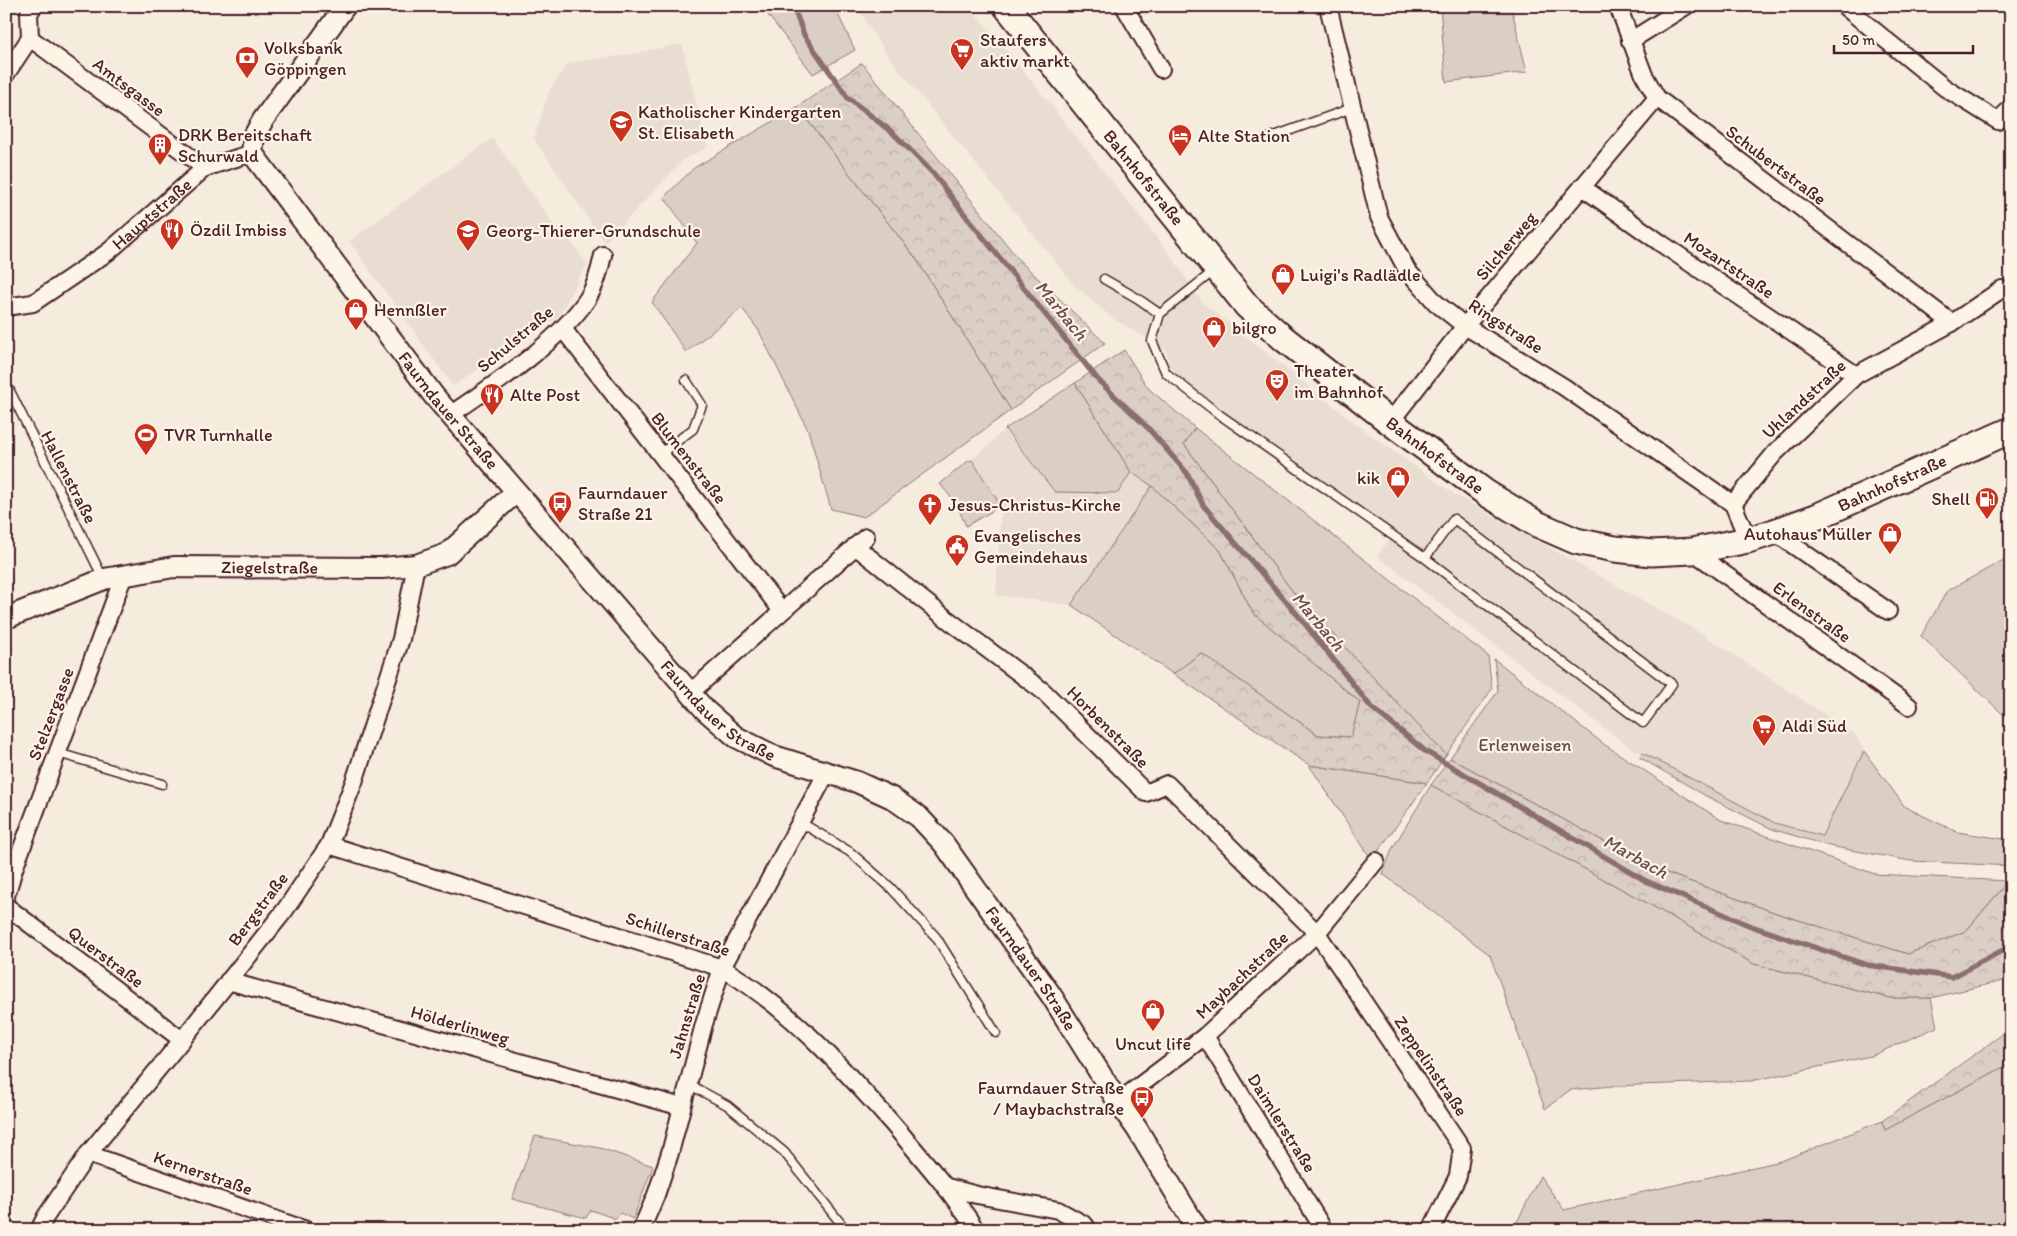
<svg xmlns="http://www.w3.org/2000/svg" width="2017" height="1236" font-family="Itim,sans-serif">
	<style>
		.built { fill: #e8ddd0 }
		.green { fill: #dbcec4; stroke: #927678 }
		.forest { fill: url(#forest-crowns); stroke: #927678 }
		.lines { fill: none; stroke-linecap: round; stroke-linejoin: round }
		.stream { stroke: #8c6e70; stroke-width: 5.5 }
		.service-casing { stroke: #4a1f2b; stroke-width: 11 }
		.minor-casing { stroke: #4a1f2b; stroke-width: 20 }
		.tertiary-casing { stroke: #4a1f2b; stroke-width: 24 }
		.primary-casing { stroke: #4a1f2b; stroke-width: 29 }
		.service { stroke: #fcf5e5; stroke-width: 8 }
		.minor { stroke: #fcf5e5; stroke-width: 16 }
		.tertiary { stroke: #fcf5e5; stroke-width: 20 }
		.primary { stroke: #fcf5e5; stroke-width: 25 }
		.labels { text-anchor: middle; stroke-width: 4.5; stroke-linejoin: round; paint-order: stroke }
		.poi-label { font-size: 18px; fill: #4a1f2b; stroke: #fcf5e5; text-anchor: start }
		.street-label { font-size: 18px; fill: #4a1f2b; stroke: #fcf5e5 }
		.park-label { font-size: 18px; fill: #6e4b51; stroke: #fcf5e5 }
		.water-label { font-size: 19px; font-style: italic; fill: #704d53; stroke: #fcf5e5 }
	</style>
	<defs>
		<pattern id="forest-crowns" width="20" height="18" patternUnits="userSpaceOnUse" patternTransform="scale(1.25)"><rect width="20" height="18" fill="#dbcec4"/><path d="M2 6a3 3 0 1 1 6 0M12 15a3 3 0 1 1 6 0" fill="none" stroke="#bdb0a9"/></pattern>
	</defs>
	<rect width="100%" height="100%" fill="#f5ecde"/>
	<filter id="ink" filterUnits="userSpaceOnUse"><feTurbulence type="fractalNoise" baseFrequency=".02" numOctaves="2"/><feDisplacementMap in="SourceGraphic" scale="10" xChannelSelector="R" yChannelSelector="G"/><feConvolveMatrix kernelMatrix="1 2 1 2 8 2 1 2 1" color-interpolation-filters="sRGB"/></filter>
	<g filter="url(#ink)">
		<path class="built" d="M858,6H969L1048,101L1172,257L1202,302L1368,433L1454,494L1704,635L1856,735L1864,751L1823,836L1775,823L1628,746L1377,556L1390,539L1310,476L1180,379L1170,366L1166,350L1111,317L1074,285L889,57L869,27Z
			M682,44L707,148L684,159L605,243L534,139L549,91L568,63L620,56Z
			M492,138L557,229L560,227L587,264L558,317L453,386L349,241Z
			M1005,429L1055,492L1117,493L1131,472L1152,486L1071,605L996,595L1001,506L972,460Z"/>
		<path class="green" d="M764,6H834L855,50L813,74L768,15Z
			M1440,6H1511L1527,72L1446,82Z
			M797,107L915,257L1011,410L864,517L831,509L808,430L759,331L742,308L686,352L652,302L697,243L664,197L694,168Z
			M1075,383L1131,472L1118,493L1055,492L1005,429Z
			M1195,428L1488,656L1492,689L1446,755L1293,592L1184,444Z
			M972,460L1001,506L966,526L956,503L940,484L968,461Z
			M1152,486L1220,550L1253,613L1360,702L1351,737L1318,735L1201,653L1173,674L1071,605Z
			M2011,556V722L1921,636L1947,591Z
			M1494,659L1605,745L1721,820L1875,874L2008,881L1966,931L1908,954L1776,913L1653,868L1450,758L1498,691Z
			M1864,751L1905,807L1957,832L2011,840V866L1911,861L1829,846L1772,829L1706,796L1639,757L1643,753L1775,823L1822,836Z
			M1309,765L1420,782L1427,783L1372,860Z
			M1431,785L1649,904L1754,964L1889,998H1931L1937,1027L1871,1056L1751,1081L1613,1086L1570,1090L1545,1109L1490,955L1383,874L1392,849Z
			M2011,1063V1230H1513L1540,1176L1564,1210L1781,1161L1882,1121L1885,1130Z
			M535,1136L600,1148L653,1166L633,1219L620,1213L616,1219L591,1210L586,1218L512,1199Z"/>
		<path class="forest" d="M862,63L1019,260L1105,343L1011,410L915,257L797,107Z
			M1124,350L1148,388L1195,428L1184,444L1293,592L1446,755L1427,783L1309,765L1173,674L1201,653L1318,735L1351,737L1360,702L1253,613L1220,550L1152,486L1131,472L1075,383Z
			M1450,758L1653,868L1776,913L1908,954L1966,931L2011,878V975L2002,981L1931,998H1889L1754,964L1649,904L1431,785Z
			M2011,1028V1063L1885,1130L1882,1121Z"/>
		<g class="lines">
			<path class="stream" d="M793,6L804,35L848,98L893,133L933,173L962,211L1099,381L1148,428L1187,473L1203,505L1302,620L1371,707L1425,751L1646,881L1751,926L1867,965L1952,977L2011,946"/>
			<g class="service-casing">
				<path id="service" d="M1266,139L1352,108
					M1215,270L1160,314L1152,341L1166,373L1220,415L1425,558L1643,723L1672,684L1454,519L1425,558
					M1104,279L1137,298L1160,314
					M8,387L103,578
					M660,454L693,429L702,405L686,380
					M58,753L162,784
					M800,822L850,852L890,887L936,937L996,1033
					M688,1084L727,1105L784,1152L846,1230"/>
			</g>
			<g class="minor-casing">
				<g id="minor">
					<path d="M1124,6L1161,69"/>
					<path d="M1328,6L1379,217L1407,270L1436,303L1465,326L1564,387L1733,504"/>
					<path d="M1618,6L1644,75L1657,98L1952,323"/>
					<path d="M1844,6L1945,88L1998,121L2011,108"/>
					<path d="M30,38L205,168"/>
					<path d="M1630,41L1686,6"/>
					<path d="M6,74L30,38L29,13L34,6"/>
					<path d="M1582,187L1662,244L1856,375"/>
					<path id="s1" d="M6,307L33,303L108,252L205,168L252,153"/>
					<path d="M563,329L782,611"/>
					<path d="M450,415C494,385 559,342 588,298C596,285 600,270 603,255"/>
					<path d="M1390,422L1465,326L1657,98"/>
					<path d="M1774,532L1888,611"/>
					<path d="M1748,540L1733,504L1775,453L1856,375L1952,323L2002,289"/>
					<path d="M855,546L947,619L1043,691L1146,793L1167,784L1317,933L1462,1148L1458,1176L1431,1230"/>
					<path d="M1692,551L1909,706"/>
					<path d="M690,693L866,537"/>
					<path d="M329,845L722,968C788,1007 840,1065 891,1122C921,1157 951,1191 976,1230"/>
					<path d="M6,896L14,869L124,575"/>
					<path d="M6,906L182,1040"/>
					<path d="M228,981L682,1107"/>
					<path d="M1205,1036L1324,1230"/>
					<path d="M1118,1102L1205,1036L1317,933L1376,861"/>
					<path d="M88,1154L306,1230"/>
					<path d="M947,1187L977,1195L1058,1210L1085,1225L1088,1230"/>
					<path d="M39,1230L46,1216L88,1154L182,1040L285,910L329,845L354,782L401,639L416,565"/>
					<path d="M641,1230L656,1195L670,1153L704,1024L722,968L827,772"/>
				</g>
			</g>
			<g class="tertiary-casing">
				<g id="tertiary">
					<path id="s2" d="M345,6L263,120L254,136L252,153L434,396L705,710L736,737L774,756L857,782L892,798L919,817L944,844L1051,995L1118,1102L1137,1129L1198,1230"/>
					<path id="s3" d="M6,618L104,579L174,567L382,568L416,565L447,554L516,492"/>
				</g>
			</g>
			<g class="primary-casing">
				<g id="primary">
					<path id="s4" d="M1006,6L1247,306L1283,338L1390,422L1486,493L1537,524L1576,541L1615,549L1652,553L1692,551L1748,540L1774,532L1816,517L2011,430"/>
				</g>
			</g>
			<use href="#service" class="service"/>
			<use href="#minor" class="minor"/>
			<use href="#tertiary" class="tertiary"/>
			<use href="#primary" class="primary"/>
		</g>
	</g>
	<defs>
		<g id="supermarket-pin" transform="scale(1.25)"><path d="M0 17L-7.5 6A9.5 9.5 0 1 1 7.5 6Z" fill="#c8321e" stroke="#fcf5e5"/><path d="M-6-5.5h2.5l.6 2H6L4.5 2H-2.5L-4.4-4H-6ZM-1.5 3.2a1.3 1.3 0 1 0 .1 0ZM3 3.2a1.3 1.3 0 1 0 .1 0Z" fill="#fff"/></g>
		<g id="bank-pin" transform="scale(1.25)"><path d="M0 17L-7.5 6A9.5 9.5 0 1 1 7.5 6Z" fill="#c8321e" stroke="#fcf5e5"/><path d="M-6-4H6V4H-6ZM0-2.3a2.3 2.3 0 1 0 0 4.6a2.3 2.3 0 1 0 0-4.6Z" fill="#fff"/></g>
		<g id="school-pin" transform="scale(1.25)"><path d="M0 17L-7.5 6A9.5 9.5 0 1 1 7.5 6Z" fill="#c8321e" stroke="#fcf5e5"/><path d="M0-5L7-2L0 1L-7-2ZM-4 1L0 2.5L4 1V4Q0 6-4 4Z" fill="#fff"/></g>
		<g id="hotel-pin" transform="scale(1.25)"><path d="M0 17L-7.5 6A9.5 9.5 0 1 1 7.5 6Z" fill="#c8321e" stroke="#fcf5e5"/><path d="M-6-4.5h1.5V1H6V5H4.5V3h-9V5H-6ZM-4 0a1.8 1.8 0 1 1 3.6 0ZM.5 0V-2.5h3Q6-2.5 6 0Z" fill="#fff"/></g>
		<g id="building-pin" transform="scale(1.25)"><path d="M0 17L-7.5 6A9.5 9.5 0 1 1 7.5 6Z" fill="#c8321e" stroke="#fcf5e5"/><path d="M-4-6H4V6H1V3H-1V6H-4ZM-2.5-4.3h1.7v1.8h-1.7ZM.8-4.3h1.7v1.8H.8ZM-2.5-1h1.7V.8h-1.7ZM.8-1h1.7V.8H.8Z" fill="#fff"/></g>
		<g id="restaurant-pin" transform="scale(1.25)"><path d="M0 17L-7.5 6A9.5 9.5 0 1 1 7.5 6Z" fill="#c8321e" stroke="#fcf5e5"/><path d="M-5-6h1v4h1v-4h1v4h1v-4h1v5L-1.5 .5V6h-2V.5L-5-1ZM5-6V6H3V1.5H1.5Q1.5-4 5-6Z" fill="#fff"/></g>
		<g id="shop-pin" transform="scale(1.25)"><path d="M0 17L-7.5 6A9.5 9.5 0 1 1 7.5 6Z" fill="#c8321e" stroke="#fcf5e5"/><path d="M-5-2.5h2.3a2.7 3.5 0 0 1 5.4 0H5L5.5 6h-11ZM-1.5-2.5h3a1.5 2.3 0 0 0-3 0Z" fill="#fff"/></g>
		<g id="theatre-pin" transform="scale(1.25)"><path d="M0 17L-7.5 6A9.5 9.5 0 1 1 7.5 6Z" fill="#c8321e" stroke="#fcf5e5"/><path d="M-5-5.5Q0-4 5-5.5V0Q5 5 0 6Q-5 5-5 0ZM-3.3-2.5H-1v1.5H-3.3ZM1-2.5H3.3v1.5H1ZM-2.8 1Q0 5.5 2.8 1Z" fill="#fff"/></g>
		<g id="stadium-pin" transform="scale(1.25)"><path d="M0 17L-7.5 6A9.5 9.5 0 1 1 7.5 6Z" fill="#c8321e" stroke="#fcf5e5"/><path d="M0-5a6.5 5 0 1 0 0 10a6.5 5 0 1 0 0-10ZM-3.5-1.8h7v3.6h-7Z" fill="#fff"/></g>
		<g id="fuel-pin" transform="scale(1.25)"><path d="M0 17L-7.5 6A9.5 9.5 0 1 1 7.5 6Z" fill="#c8321e" stroke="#fcf5e5"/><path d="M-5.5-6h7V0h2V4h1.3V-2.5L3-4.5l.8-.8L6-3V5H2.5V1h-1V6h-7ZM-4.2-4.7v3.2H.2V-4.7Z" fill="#fff"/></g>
		<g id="bus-pin" transform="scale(1.25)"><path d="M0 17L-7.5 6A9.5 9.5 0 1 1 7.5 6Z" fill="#c8321e" stroke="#fcf5e5"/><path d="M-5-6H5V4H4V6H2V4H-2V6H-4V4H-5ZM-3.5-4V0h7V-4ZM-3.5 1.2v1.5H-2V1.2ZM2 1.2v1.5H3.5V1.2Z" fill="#fff"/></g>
		<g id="church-pin" transform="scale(1.25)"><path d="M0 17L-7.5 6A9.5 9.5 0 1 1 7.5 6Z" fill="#c8321e" stroke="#fcf5e5"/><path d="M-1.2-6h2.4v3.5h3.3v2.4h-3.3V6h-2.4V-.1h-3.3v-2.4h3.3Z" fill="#fff"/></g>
		<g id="civic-pin" transform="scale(1.25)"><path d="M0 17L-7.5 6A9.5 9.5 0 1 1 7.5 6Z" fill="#c8321e" stroke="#fcf5e5"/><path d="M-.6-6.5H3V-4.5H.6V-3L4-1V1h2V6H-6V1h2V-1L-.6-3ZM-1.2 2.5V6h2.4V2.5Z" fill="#fff"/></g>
	</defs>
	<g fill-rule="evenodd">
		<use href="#supermarket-pin" x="962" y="50"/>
		<use href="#bank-pin" x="247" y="58"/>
		<use href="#school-pin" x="621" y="122"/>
		<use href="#hotel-pin" x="1180" y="136"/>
		<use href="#building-pin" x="160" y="145"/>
		<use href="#restaurant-pin" x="172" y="230"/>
		<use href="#school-pin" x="468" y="231"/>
		<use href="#shop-pin" x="1283" y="275"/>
		<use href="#shop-pin" x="356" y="310"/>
		<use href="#shop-pin" x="1214" y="328"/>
		<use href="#theatre-pin" x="1277" y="381"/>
		<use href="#restaurant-pin" x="492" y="395"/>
		<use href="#stadium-pin" x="146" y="435"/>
		<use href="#shop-pin" x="1398" y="478"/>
		<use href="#fuel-pin" x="1987" y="499"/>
		<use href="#bus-pin" x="560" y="503"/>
		<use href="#church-pin" x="930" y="505"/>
		<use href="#shop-pin" x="1890" y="534"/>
		<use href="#civic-pin" x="957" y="546"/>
		<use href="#supermarket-pin" x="1764" y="726"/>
		<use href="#shop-pin" x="1153" y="1011"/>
		<use href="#bus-pin" x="1142" y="1098"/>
	</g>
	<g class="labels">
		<g class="poi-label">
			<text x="980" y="46">Staufers<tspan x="980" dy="21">aktiv markt</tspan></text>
			<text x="264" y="54">Volksbank<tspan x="264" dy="21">Göppingen</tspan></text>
			<text x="638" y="118">Katholischer Kindergarten<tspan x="638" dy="21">St. Elisabeth</tspan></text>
			<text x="178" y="141">DRK Bereitschaft<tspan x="178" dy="21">Schurwald</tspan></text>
			<text x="1198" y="142">Alte Station</text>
			<text x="190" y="236">Özdil Imbiss</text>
			<text x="486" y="237">Georg-Thierer-Grundschule</text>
			<text x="1300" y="281">Luigi's Radlädle</text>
			<text x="374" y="316">Hennßler</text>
			<text x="1232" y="334">bilgro</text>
			<text x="1294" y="377">Theater<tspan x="1294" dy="21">im Bahnhof</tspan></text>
			<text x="510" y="401">Alte Post</text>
			<text x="164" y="441">TVR Turnhalle</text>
			<text x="1380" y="484" text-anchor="end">kik</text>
			<text x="578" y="499">Faurndauer<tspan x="578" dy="21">Straße 21</tspan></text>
			<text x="1970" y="505" text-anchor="end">Shell</text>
			<text x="948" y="511">Jesus-Christus-Kirche</text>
			<text x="1872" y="540" text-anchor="end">Autohaus Müller</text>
			<text x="974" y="542">Evangelisches<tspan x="974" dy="21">Gemeindehaus</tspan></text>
			<text x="1782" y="732">Aldi Süd</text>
			<text x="1153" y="1050" text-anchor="middle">Uncut life</text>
			<text x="1124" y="1094" text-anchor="end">Faurndauer Straße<tspan x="1124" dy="21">/ Maybachstraße</tspan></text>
		</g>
		<g class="street-label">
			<text transform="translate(129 87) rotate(37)" y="6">Amtsgasse</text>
			<text transform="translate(1776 165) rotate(37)" y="6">Schubertstraße</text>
			<text dy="6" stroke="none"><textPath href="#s4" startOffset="220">Bahnhofstraße</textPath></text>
			<text dy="6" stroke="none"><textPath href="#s1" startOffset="176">Hauptstraße</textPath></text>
			<text transform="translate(1506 246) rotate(-50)" y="6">Silcherweg</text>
			<text transform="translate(1729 265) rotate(34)" y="6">Mozartstraße</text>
			<text transform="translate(1506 326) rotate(33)" y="6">Ringstraße</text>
			<text transform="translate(515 339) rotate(-40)" y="6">Schulstraße</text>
			<text transform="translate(1804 399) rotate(-43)" y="6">Uhlandstraße</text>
			<text dy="6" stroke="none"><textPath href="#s2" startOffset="500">Faurndauer Straße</textPath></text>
			<text dy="6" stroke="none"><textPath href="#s4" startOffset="625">Bahnhofstraße</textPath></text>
			<text transform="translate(689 458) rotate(52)" y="6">Blumenstraße</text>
			<text transform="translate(69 477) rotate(63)" y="6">Hallenstraße</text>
			<text dy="6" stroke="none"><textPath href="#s4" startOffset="1120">Bahnhofstraße</textPath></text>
			<text dy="6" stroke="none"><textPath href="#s3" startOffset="272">Ziegelstraße</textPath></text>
			<text transform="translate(1812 612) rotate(36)" y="6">Erlenstraße</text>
			<text dy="6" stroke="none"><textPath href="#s2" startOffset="905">Faurndauer Straße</textPath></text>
			<text transform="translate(51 714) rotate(-69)" y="6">Stelzergasse</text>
			<text transform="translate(1108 727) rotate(45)" y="6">Horbenstraße</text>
			<text transform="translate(258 909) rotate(-53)" y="6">Bergstraße</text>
			<text transform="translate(678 934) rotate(18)" y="6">Schillerstraße</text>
			<text transform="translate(106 957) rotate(37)" y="6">Querstraße</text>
			<text dy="6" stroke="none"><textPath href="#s2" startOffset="1325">Faurndauer Straße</textPath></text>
			<text transform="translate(1242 975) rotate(-43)" y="6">Maybachstraße</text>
			<text transform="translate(687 1016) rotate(-73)" y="6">Jahnstraße</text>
			<text transform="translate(460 1025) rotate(16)" y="6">Hölderlinweg</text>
			<text transform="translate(1431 1066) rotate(56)" y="6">Zeppelinstraße</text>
			<text transform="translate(1282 1123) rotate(58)" y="6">Daimlerstraße</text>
			<text transform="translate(203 1173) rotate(19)" y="6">Kernerstraße</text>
		</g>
		<g class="park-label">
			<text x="1525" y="751">Erlenweisen</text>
		</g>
		<g class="water-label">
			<text transform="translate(1062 310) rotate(51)" y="7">Marbach</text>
			<text transform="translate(1319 621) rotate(50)" y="7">Marbach</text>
			<text transform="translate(1636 856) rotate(29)" y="7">Marbach</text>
		</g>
	</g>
	<rect width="2017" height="1236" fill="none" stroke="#fcf5e5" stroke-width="25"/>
	<rect x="12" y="12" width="1992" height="1211" fill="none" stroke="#4a1f2b" stroke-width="2" filter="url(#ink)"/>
	<path d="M1834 45v8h139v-8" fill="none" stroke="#4a1f2b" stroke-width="2.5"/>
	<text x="1842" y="45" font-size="15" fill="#4a1f2b" stroke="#fcf5e5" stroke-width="4" paint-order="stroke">50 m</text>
</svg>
